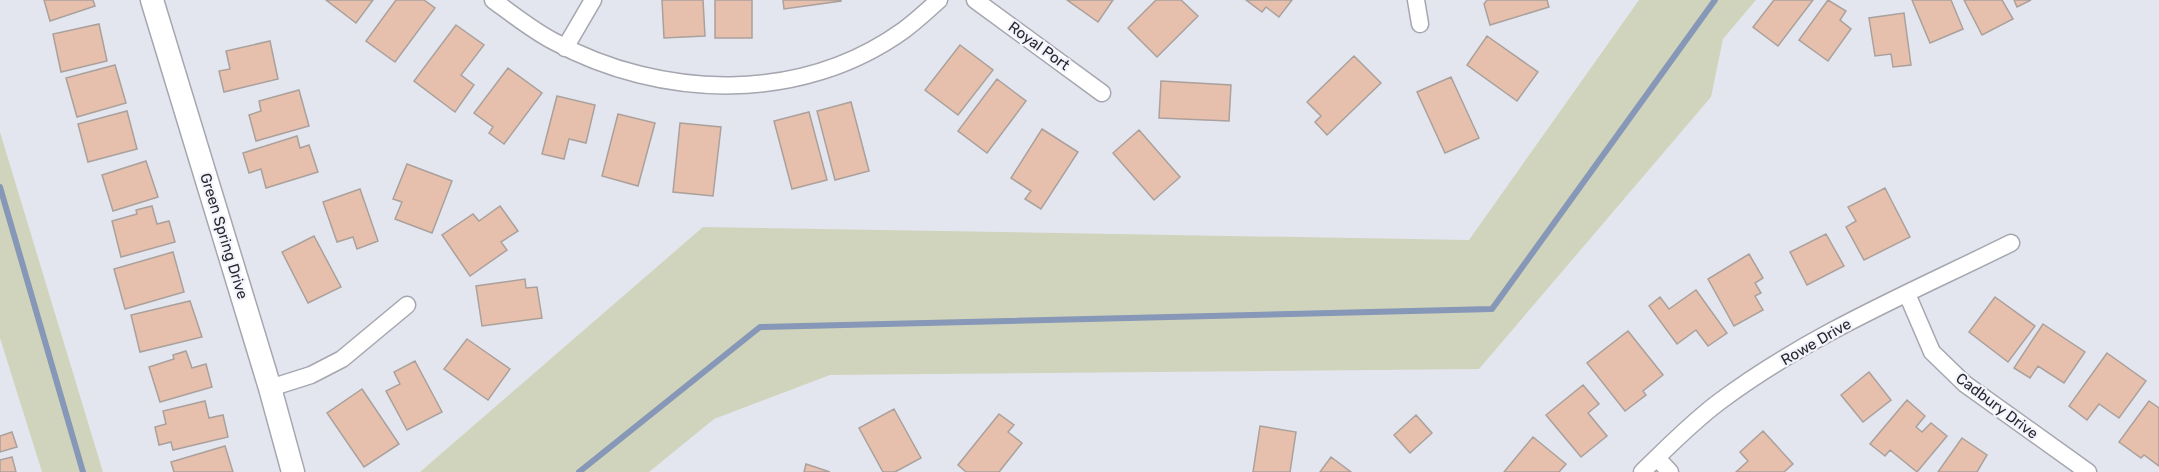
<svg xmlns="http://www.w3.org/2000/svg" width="2159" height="472" font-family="Rubik,sans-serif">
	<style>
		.green { fill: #d0d4bc }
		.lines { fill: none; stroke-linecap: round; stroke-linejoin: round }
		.stream { stroke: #8697b7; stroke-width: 6 }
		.building { fill: #e6c0ad; stroke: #aaa09c; stroke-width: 1.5 }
		.street-casing { stroke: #a5a6af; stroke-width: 19 }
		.secondary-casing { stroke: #a5a6af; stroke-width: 25 }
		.street { stroke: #fff; stroke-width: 16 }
		.secondary { stroke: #fff; stroke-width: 22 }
		.labels { text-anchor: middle; stroke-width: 4.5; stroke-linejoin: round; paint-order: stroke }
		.street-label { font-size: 15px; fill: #29292d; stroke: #f2f3fd }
	</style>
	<rect width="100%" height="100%" fill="#e4e6ef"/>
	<path class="green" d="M1639,0H1756L1723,39L1711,97L1479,369L830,375L714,419L649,472H420L703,227L1469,240Z
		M0,132L103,472H42L0,338Z"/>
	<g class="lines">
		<path class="stream" d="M0,187L83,472
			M579,472L760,327L1492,309L1715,0"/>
	</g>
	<path class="building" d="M44,0H93L95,6L50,21Z
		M326,0H373L356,23Z
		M396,0H424L435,8L395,62L366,41Z
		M662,0H703L705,36L664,38Z
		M715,0H752V38H715Z
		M783,0H841V1L784,9Z
		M1067,0H1113L1098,22Z
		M1156,0H1181L1198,16L1157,57L1128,28Z
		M1246,0H1292L1279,17L1266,7L1262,12Z
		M1487,0H1547L1549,7L1490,25L1484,4Z
		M1774,0H1813L1778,46L1753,27Z
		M1828,0L1846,11L1840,20L1851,29L1828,61L1799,40Z
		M1912,0H1951L1963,29L1930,43Z
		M1964,0H2002L2013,19L1982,35Z
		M2014,0H2031L2017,7Z
		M1904,13L1911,65L1893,67L1891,54L1875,56L1869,18Z
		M99,24L107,61L61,72L53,34Z
		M456,25L484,45L461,75L474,85L455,112L414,81Z
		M1487,36L1538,72L1517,101L1467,65Z
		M270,41L278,79L224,92L219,71L230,69L226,51Z
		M960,45L993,70L958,115L925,90Z
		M1354,56L1381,83L1327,135L1315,122L1321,116L1307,102Z
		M115,65L126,103L77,117L66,78Z
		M508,68L542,93L504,144L489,133L493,127L474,113Z
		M1451,77L1479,138L1445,153L1417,92Z
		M997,79L1026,101L987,153L958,131Z
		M1161,81L1231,85L1229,121L1159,118Z
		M299,90L309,126L256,141L249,115L261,111L259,101Z
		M557,96L595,105L586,143L569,139L564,159L542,154Z
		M851,102L869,171L835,180L817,111Z
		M127,111L137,149L88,162L78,124Z
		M809,112L827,180L792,189L774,121Z
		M618,114L655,123L638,186L602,176Z
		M680,123L721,127L713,196L673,192Z
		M1042,129L1078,152L1041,209L1025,199L1031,191L1011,178Z
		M1139,130L1180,177L1154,200L1113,153Z
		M297,136L300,148L309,145L318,172L266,188L261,169L249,173L243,153Z
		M146,161L158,197L113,211L102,175Z
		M407,164L452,181L432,233L395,219L402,202L393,199Z
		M1885,188L1910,237L1864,260L1846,227L1856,221L1848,207Z
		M360,189L378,241L357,249L353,237L337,242L323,202Z
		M152,206L157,224L169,221L175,242L121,257L112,221L137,214L136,210Z
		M500,206L518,231L501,242L507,250L470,276L442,235L473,214L479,221Z
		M1826,234L1844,266L1807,285L1790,252Z
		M314,236L341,287L308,303L282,252Z
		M173,252L184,292L125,309L114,269Z
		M1749,254L1763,278L1755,283L1761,293L1755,296L1763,310L1734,326L1708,279Z
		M525,279L526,288L537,287L542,318L482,326L476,286Z
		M1696,290L1727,333L1708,346L1696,330L1677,344L1649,306L1660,297L1669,309Z
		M1995,297L2035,326L2008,362L1969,332Z
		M190,301L202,337L140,352L131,315Z
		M2043,324L2085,352L2064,383L2038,366L2030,378L2014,368Z
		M1628,331L1663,375L1643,391L1646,395L1625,411L1587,363Z
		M467,339L510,369L488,400L444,369Z
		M186,351L192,368L206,364L212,387L160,402L149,367L174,359L173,355Z
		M2107,353L2146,381L2119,418L2099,404L2087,420L2069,406Z
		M415,361L442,412L407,430L386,391L400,384L394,372Z
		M1869,372L1891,400L1863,422L1841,395Z
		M1583,385L1599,404L1588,413L1607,436L1581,457L1546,415Z
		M362,389L399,444L364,467L327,413Z
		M1907,400L1925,416L1916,427L1922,432L1931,423L1947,436L1917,472L1890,450L1885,456L1870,444Z
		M205,401L209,418L223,415L228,437L173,450L171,442L159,445L155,427L166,424L163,411Z
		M2149,401L2159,408V466L2144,455L2141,458L2119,442Z
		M894,409L921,458L895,472H883L859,428Z
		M999,414L1014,425L1008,432L1022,443L999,472H966L958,465Z
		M1416,415L1432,433L1410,453L1394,435Z
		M1260,426L1296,432L1290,472H1253Z
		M1763,431L1793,464L1784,472H1736L1748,461L1740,452Z
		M12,432L17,447L0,452V436Z
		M1533,437L1566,464L1559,472H1504Z
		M1962,438L1987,455L1977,472H1938Z
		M225,446L233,472H174L171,462Z
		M12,457L16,472H0V460Z
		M1331,457L1351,472H1320Z
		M806,464L830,472H804Z"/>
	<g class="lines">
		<g class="street-casing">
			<path id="street" d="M493,0C512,14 532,30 553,41C662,100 801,104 904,30C916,21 928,10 939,0
				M975,0L1102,93
				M1416,0L1420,24
				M565,48L593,0
				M1907,294L1932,352L1965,384L2088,472
				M270,388L311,375L342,359L407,305
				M1657,458L1670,472
				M1642,472C1667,448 1691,423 1719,402C1808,335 1912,292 2011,243"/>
		</g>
		<g class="secondary-casing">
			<path id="secondary" d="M152,0L270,388L293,472"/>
		</g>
		<use href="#street" class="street"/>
		<use href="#secondary" class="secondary"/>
	</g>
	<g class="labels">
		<g class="street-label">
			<text transform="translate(1039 46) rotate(36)" y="5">Royal Port</text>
			<text transform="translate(224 236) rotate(73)" y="5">Green Spring Drive</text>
			<text transform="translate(1816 342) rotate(-30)" y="5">Rowe Drive</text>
			<text transform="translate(1997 406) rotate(37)" y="5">Cadbury Drive</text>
		</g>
	</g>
</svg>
